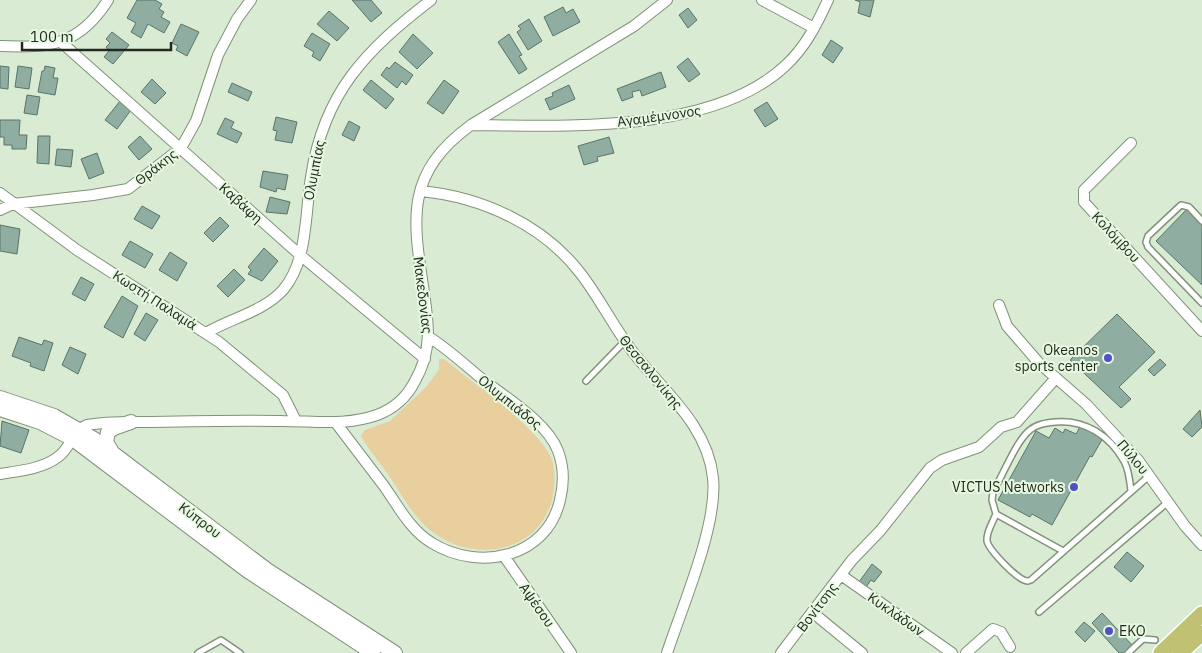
<svg xmlns="http://www.w3.org/2000/svg" width="1202" height="653" font-family="'IBM Plex Sans',sans-serif">
	<style>
		.green { fill: #e9ce9e }
		.building { fill: #8fada0; stroke: #587568 }
		.lines { fill: none; stroke-linecap: round; stroke-linejoin: round }
		.lane-casing { stroke: #81927b; stroke-width: 8 }
		.street-casing { stroke: #81927b; stroke-width: 12 }
		.secondary-casing { stroke: #81927b; stroke-width: 16 }
		.primary-casing { stroke: #fff; stroke-width: 18 }
		.lane { stroke: #fff; stroke-width: 5 }
		.street { stroke: #fff; stroke-width: 10 }
		.secondary { stroke: #fff; stroke-width: 14 }
		.primary { stroke: #c1c174; stroke-width: 15 }
		.poi-dot { fill: #5150c7; stroke: #e6f9e0; stroke-width: 2 }
		.labels { text-anchor: middle; stroke-width: 4; stroke-linejoin: round; paint-order: stroke }
		.street-label { font-size: 14px; fill: #232920; stroke: #e6f9e0 }
		.poi-label { font-size: 14px; fill: #232920; stroke: #e6f9e0; text-anchor: end }
	</style>
	<rect width="100%" height="100%" fill="#d9ebd2"/>
	<path class="green" d="M439,359H444C473,383 530,422 548,452C555,463 555,477 554,489C547,550 479,566 434,533C414,520 401,492 387,473C379,461 368,449 361,436L365,430L390,421L426,387L439,370Z"/>
	<path class="building" d="M137,0H155L162,4L159,9L164,12L161,17L170,22L164,33L148,24L141,38L131,32L136,23L127,18Z
		M352,0H371L382,13L371,22Z
		M874,0L870,17L858,13L860,2L855,0Z
		M563,7L566,13L573,9L580,22L553,36L544,17Z
		M688,8L697,20L688,28L679,15Z
		M329,11L349,28L337,41L317,24Z
		M529,19L542,41L528,50L517,32L521,29L518,26Z
		M181,24L199,32L187,56L176,50L178,46L172,43Z
		M112,32L129,45L113,64L104,57L109,51L106,47L110,43L106,39Z
		M312,33L330,44L320,61L312,56L314,52L304,46Z
		M413,34L433,53L417,69L399,52Z
		M509,34L522,55L519,56L527,69L519,74L498,42Z
		M831,40L843,48L833,63L822,55Z
		M688,58L700,74L689,82L677,67Z
		M395,62L413,75L406,85L402,81L397,88L381,75L387,67L389,69Z
		M0,66L9,67L8,89L0,88Z
		M18,66L32,68L29,89L15,87Z
		M45,66L55,68L53,78H58L55,95L38,92L42,71H44Z
		M661,72L666,87L642,96L640,90L632,92L633,97L622,101L617,89Z
		M152,79L166,93L155,104L141,92Z
		M371,80L394,99L386,109L363,90Z
		M444,80L459,91L443,114L427,103Z
		M232,83L252,92L248,101L228,92Z
		M569,85L575,99L550,110L545,99L553,96L552,93Z
		M27,95L40,97L37,115L24,113Z
		M120,101L131,110L117,129L105,120Z
		M767,102L778,119L765,127L754,110Z
		M276,117L297,122L292,143L275,140L277,131L273,130Z
		M225,118L234,122L231,128L242,133L237,143L217,134Z
		M0,120H20L19,135H27L26,149H12V145H4V137H0Z
		M349,121L360,127L354,141L342,135Z
		M38,136H50L49,164L37,163Z
		M140,136L152,149L139,160L128,147Z
		M609,137L614,153L597,157L598,161L584,165L578,146Z
		M57,149L73,150L71,167L55,165Z
		M97,153L104,173L89,179L81,159Z
		M263,171L288,175L285,190L277,188L276,192L260,187Z
		M270,197L290,202L287,214L266,212Z
		M142,206L160,216L152,229L134,219Z
		M1187,209L1202,224V285L1156,241Z
		M220,217L229,226L213,242L204,233Z
		M0,225L20,229L17,254L0,251Z
		M130,241L153,254L145,268L122,255Z
		M264,248L278,261L262,281L248,274L251,270L248,267Z
		M170,252L187,263L177,281L159,270Z
		M234,269L245,280L228,297L217,286Z
		M81,277L94,284L85,301L72,294Z
		M122,296L138,306L123,338L104,327Z
		M146,313L158,320L145,341L134,334Z
		M1117,314L1155,352L1119,387L1131,399L1121,408L1070,360Z
		M19,337L42,345L44,340L53,343L44,371L30,366L31,363L12,356Z
		M70,347L86,354L78,374L62,365Z
		M1160,359L1166,365L1154,376L1148,370Z
		M1200,410L1202,427L1192,437L1183,429Z
		M2,421L29,430L21,453L0,446Z
		M1081,425L1103,438L1092,457L1090,456L1052,525L1032,514L1030,517L998,500L1036,431L1049,438L1055,428L1063,433L1065,429L1076,434Z
		M1127,552L1144,566L1131,582L1114,567Z
		M872,564L882,572L874,582L871,580L866,587L859,582Z
		M1102,613L1133,646L1125,653H1119L1092,623Z
		M1084,622L1095,631L1085,642L1075,632Z"/>
	<g class="lines">
		<g class="lane-casing">
			<path id="lane" d="M1202,221L1189,207L1181,205L1148,236L1146,242L1148,247L1202,303
				M586,381L625,341
				M996,514L992,500L993,492C1003,475 1016,441 1030,430C1037,424 1046,423 1055,422C1085,419 1110,436 1124,461C1129,470 1130,482 1131,491
				M1063,551L996,514C993,522 986,532 987,541C989,550 1019,582 1028,581L1031,580L1149,476
				M1039,612L1168,502
				M198,653L221,640L240,653
				M1128,653L1143,639L1155,640"/>
		</g>
		<g class="street-casing">
			<path id="street" d="M762,0L814,28
				M61,42L300,255L425,359
				M0,46C49,48 79,46 108,0
				M471,125C565,126 712,134 785,66C805,48 817,24 828,0
				M1131,143L1084,190V202L1202,331
				M421,191C481,197 543,224 581,274C601,300 615,330 636,356C666,393 708,427 713,478C718,525 682,607 667,653
				M0,193L77,250L219,342L283,395L296,421
				M0,210L13,204L93,195L128,189L181,148L196,121L218,55L237,19L251,0
				M999,305L1007,326L1039,363L1086,404L1138,460L1185,526L1202,545
				M206,333C231,318 263,312 283,290C308,261 305,213 311,177C324,92 366,50 431,0
				M336,423C352,444 368,465 384,486C398,506 411,531 432,543C479,572 547,558 560,500C564,484 564,467 558,451C547,422 506,398 482,379C465,365 448,349 429,337
				M0,474C19,471 42,469 58,457C70,449 73,430 87,425C108,421 130,422 151,422C195,421 239,420 283,421C315,421 346,426 377,415C393,409 407,397 415,381C432,351 429,326 424,293C413,219 404,174 471,125L634,26L667,0
				M504,556L571,653
				M841,575L952,653
				M812,612L862,653
				M781,653L852,560L880,531L930,468L942,460L979,447L1001,427L1017,422L1055,379
				M966,653L993,629L1001,632L1010,647"/>
		</g>
		<g class="secondary-casing">
			<path id="secondary" d="M0,398L54,416L94,439L267,570L395,653
				M0,409L40,422L73,439L248,571L373,653
				M112,452L106,442L108,432L114,428L131,422"/>
		</g>
		<g class="primary-casing">
			<path id="primary" d="M1161,653L1202,614
				M1180,653L1202,633"/>
		</g>
		<use href="#lane" class="lane"/>
		<use href="#street" class="street"/>
		<use href="#secondary" class="secondary"/>
		<use href="#primary" class="primary"/>
	</g>
	<g class="poi-dot">
		<circle cx="1108" cy="358" r="5"/>
		<circle cx="1074" cy="487" r="5"/>
		<circle cx="1109" cy="631" r="5"/>
	</g>
	<g class="labels">
		<g class="street-label">
			<text transform="translate(659 116) rotate(-8)" y="5">Αγαμέμνονος</text>
			<text transform="translate(156 167) rotate(-38)" y="5">Θράκης</text>
			<text transform="translate(314 170) rotate(-79)" y="5">Ολυμπίας</text>
			<text transform="translate(241 203) rotate(42)" y="5">Καβάφη</text>
			<text transform="translate(1116 237) rotate(47)" y="5">Κολόμβου</text>
			<text transform="translate(423 295) rotate(83)" y="5">Μακεδονίας</text>
			<text transform="translate(155 300) rotate(33)" y="5">Κωστή Παλαμά</text>
			<text transform="translate(651 372) rotate(51)" y="5">Θεσσαλονίκης</text>
			<text transform="translate(510 402) rotate(39)" y="5">Ολυμπιάδος</text>
			<text transform="translate(1133 457) rotate(50)" y="5">Πύλου</text>
			<text transform="translate(200 520) rotate(37)" y="5">Κύπρου</text>
			<text transform="translate(537 605) rotate(55)" y="5">Αψέσου</text>
			<text transform="translate(817 607) rotate(-53)" y="5">Βονίτσης</text>
			<text transform="translate(896 614) rotate(35)" y="5">Κυκλάδων</text>
		</g>
		<g class="poi-label">
			<text x="1098" y="355">Okeanos<tspan x="1098" dy="16">sports center</tspan></text>
			<text x="1064" y="492">VICTUS Networks</text>
			<text x="1119" y="636" text-anchor="start">EKO</text>
		</g>
	</g>
	<path d="M22 42v8h149v-8" fill="none" stroke="#232920" stroke-width="2.5"/>
	<text x="30" y="42" font-size="15" fill="#232920" stroke="#e6f9e0" stroke-width="4" paint-order="stroke">100 m</text>
</svg>
